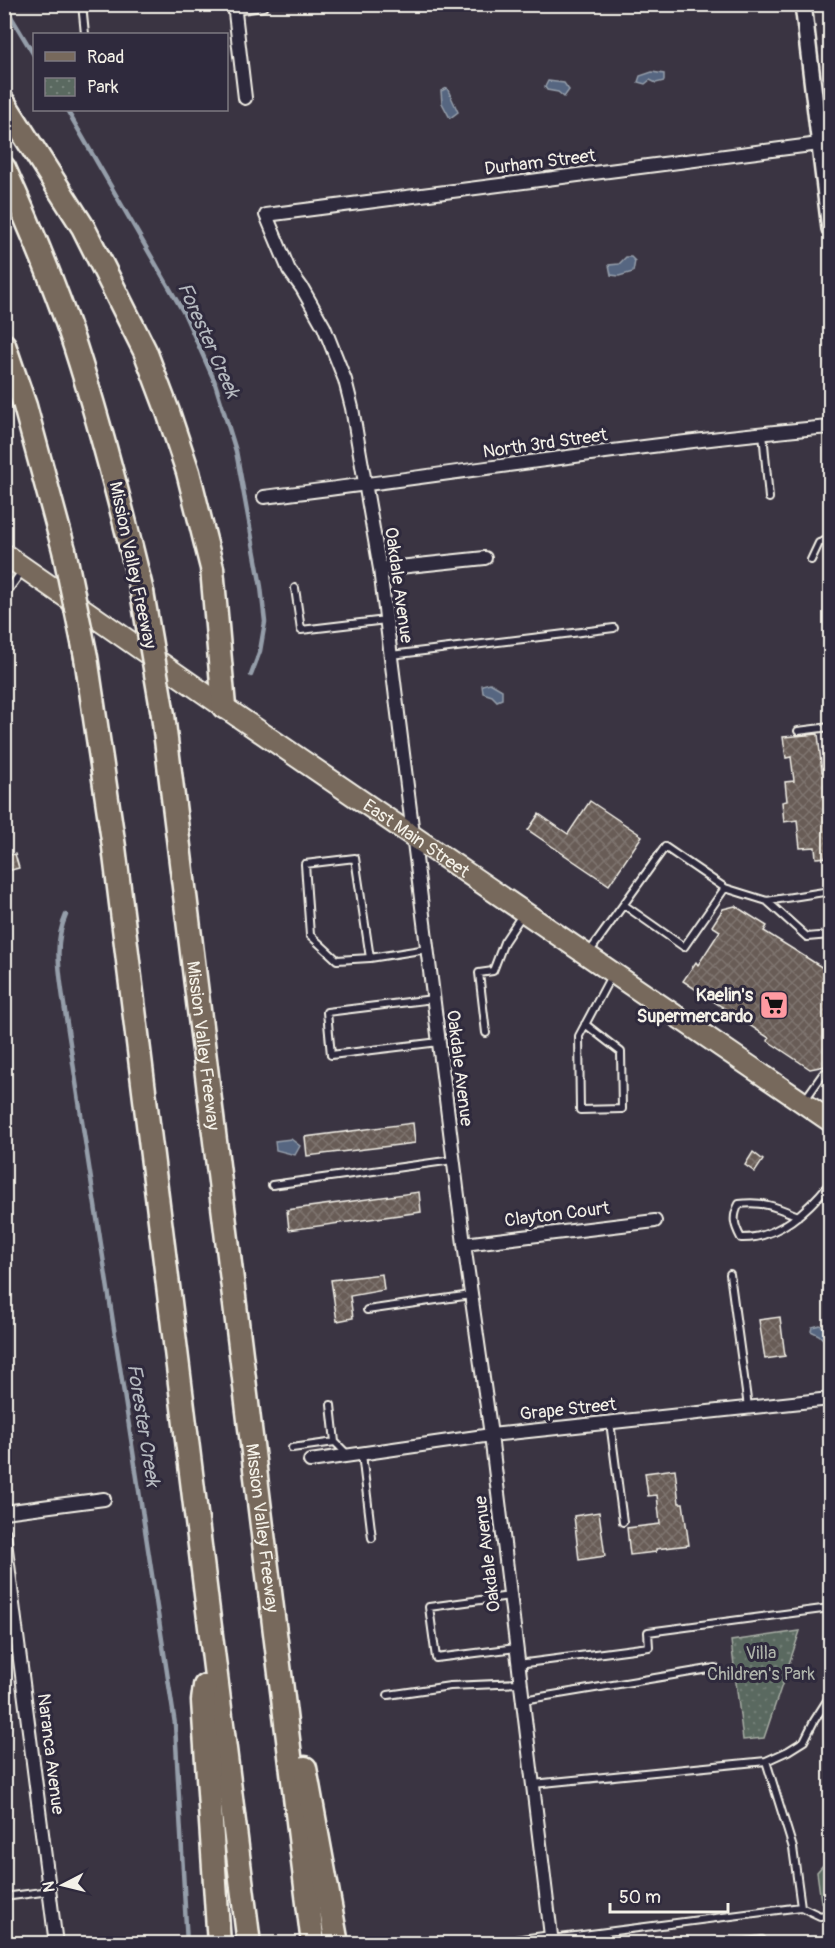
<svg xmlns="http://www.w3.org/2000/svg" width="835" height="1948" font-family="Pangolin,sans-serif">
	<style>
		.park { fill: url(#park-dots); stroke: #a7ada4; stroke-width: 1.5 }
		.pitch { fill: #5a6960; stroke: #a7ada4; stroke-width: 1.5 }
		.water { fill: #566681; stroke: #959eaa; stroke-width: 1.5 }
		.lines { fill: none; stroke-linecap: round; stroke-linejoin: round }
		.stream { stroke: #959eaa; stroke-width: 4.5 }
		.building { fill: url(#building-cross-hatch); stroke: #f4f1e8; stroke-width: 1.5 }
		.service-casing { stroke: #f4f1e8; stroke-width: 10 }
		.minor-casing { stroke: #f4f1e8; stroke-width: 16 }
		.tertiary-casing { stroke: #f4f1e8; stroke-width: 20 }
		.primary-casing { stroke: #f4f1e8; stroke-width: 24 }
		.motorway-casing { stroke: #f4f1e8; stroke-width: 27 }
		.service { stroke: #2f2a3d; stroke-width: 6 }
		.minor { stroke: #2f2a3d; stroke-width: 12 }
		.tertiary { stroke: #2f2a3d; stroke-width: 15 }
		.primary { stroke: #77695c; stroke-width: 20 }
		.motorway { stroke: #77695c; stroke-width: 22 }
		.motorway-bridge-casing { stroke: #f4f1e8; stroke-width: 27; stroke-linecap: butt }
		.motorway-bridge { stroke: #77695c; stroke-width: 22 }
		.labels { text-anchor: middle; stroke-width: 6; stroke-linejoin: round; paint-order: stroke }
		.street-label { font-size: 18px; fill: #f4f1e8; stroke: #2f2a3d }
		.poi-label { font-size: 18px; font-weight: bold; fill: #f4f1e8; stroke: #2f2a3d; text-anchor: end }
		.park-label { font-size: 18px; fill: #afb4ab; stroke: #2f2a3d }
		.water-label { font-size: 20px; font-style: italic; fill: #b5b9bf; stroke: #2f2a3d }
	</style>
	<defs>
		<pattern id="park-dots" width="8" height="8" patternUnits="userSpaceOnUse" patternTransform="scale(1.5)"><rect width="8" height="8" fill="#5a6960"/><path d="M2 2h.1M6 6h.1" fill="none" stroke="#727f77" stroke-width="1.8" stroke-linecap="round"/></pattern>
		<pattern id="building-cross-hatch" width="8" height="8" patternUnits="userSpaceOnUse" patternTransform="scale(1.5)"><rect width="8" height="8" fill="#685c57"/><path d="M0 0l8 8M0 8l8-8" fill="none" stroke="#7e746f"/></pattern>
	</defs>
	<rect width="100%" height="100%" fill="#3a3442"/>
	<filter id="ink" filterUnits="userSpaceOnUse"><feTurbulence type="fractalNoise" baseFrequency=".0167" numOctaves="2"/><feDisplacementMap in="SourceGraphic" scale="12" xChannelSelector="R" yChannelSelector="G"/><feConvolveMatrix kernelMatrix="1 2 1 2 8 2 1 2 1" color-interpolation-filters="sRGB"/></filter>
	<g filter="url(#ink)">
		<path class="park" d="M800,1631L764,1738L743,1740L731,1641Z"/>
		<path class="pitch" d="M830,1863V1908L821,1901L817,1872L824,1864Z"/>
		<path class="water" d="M652,72L664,74V81L656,83L650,80L645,84L638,82L640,76Z
			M548,81L564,83L569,90L564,97L558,92L547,90L545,87Z
			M447,88L458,112L450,118L442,103L441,91Z
			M626,257H631L635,261L633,272L619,276L611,275L609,265L619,264Z
			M490,683L502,690V699L497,701L492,696L483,693L482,685Z
			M291,1139L300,1146L295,1155L276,1150L275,1141Z
			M820,1325L830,1331V1336L824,1340L819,1335L811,1331L812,1327Z"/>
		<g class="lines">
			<path class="stream" d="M4,5L34,55
				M67,110L185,315L214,380L236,451L261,587L265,622L260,651L251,675
				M66,915C54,942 59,969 63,998L175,1724L187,1944
				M574,1783L614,1779"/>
		</g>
		<path class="building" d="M818,734L822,772L831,771V857L816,858L815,847L800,848L797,820L784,822L782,802L787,801L785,782L794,781L791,757L786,758L783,737Z
			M590,801L642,836L609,885L528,830L539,814L568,834Z
			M15,854L19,868L4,872V856Z
			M735,906L767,926L764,931L831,973V1058L825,1066L810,1069L768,1041L769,1038L683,981L696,962L698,965L720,931L712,926L723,909Z
			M413,1123L415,1143L307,1156L305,1137Z
			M753,1152L763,1160L755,1172L745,1165Z
			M419,1192L421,1212L289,1230L287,1210Z
			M382,1274L384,1290L350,1296L353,1318L337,1321L331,1280Z
			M780,1317L785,1356L765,1359L759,1320Z
			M675,1469L679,1503H683L689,1545L656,1549V1552L630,1555L627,1528L660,1524L657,1495L648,1496L645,1473Z
			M599,1512L605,1556L579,1560L574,1516Z"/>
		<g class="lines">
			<g class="service-casing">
				<path id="service" d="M82,4L85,34
					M763,433L769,498
					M811,560L819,543L830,539
					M295,588L301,630L386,620
					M4,596L23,570
					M391,655L614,628
					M798,731L830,727
					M767,901L807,937L830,935
					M624,905L684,947L725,888
					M588,954L665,847L725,888L767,901L830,891
					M370,958L355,858L305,864L310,935L337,960L370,958L427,949
					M433,999L327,1012L331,1055L439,1042
					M585,1024L621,1052L622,1109L580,1110L579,1036L611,976
					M486,1033L479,973L493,971L504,942L522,915
					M804,1101L823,1074L830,1070
					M272,1185L453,1160
					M798,1216C776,1207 764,1201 739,1204C732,1217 734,1225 741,1238C778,1239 808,1210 830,1183
					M730,1274L748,1407
					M367,1310L471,1295
					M331,1405L335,1442L348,1455
					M610,1422L623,1522
					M292,1448L335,1442
					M362,1454L372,1538
					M510,1596L429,1607L436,1658L516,1648
					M518,1664L649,1647L648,1632L830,1608
					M388,1695L450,1686L520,1683
					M523,1700L715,1668
					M533,1784L766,1761
					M4,1897L50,1891
					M801,1907L820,1916L830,1914
					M552,1939L801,1907L793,1848L766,1761L788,1751L804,1741L814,1721L828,1699H830
					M485,1944L551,1935
					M729,1944L762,1940V1944"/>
			</g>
			<g class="minor-casing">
				<path id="minor" d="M234,4L245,98
					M235,8L263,4
					M264,497C453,475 641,443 830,427
					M380,569L485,558
					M464,1244L655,1221
					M310,1461L491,1435L830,1399
					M4,1512L104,1499
					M4,1533L56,1944
					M552,1944L491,1435L464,1244L380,569L352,408L345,380L324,327L302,288L289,270L266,215L819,144"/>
			</g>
			<g class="tertiary-casing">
				<path id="tertiary" d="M803,4L830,229"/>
			</g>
			<g class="primary-casing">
				<g id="primary">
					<path id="s1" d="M4,554L224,707L830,1121"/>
				</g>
			</g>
			<g class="motorway-casing">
				<g id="motorway">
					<path d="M4,103L83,227L145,351L168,412L188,472L212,568L224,707"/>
					<path d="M4,168C30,226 55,285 75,346C101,427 122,509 142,592"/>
					<path d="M4,345L25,406L64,550"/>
					<path d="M86,657L114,847L249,1944"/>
					<path id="s2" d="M163,715L313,1944"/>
					<path d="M205,1686L203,1701L219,1944"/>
					<path d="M305,1768L337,1944"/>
				</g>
			</g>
			<use href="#service" class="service"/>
			<use href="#minor" class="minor"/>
			<use href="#tertiary" class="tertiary"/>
			<use href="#primary" class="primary"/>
			<use href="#motorway" class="motorway"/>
			<g class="motorway-bridge-casing">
				<path id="motorway-bridge" d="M64,550L86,657
					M142,592L163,715"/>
			</g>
			<use href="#motorway-bridge" class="motorway-bridge"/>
		</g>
	</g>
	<defs>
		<g id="supermarket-square" transform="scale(1.5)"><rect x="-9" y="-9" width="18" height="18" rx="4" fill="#ff9aa2" stroke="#2f2a3d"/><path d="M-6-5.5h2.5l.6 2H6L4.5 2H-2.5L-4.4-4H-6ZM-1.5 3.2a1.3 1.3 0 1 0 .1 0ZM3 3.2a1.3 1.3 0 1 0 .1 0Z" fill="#111"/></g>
	</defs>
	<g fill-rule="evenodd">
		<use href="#supermarket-square" x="774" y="1005"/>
	</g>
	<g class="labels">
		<g class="street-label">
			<text transform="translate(540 162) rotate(-7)" y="6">Durham Street</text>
			<text transform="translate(545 443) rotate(-8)" y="6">North 3rd Street</text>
			<text transform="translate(133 565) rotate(78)" y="6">Mission Valley Freeway</text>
			<text transform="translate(399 585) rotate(82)" y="6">Oakdale Avenue</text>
			<text dy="6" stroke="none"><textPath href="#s1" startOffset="501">East Main Street</textPath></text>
			<text dy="6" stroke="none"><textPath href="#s2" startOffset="333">Mission Valley Freeway</textPath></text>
			<text transform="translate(460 1068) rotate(83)" y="6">Oakdale Avenue</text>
			<text transform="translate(557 1214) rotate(-7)" y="6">Clayton Court</text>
			<text transform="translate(568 1409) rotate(-6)" y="6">Grape Street</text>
			<text dy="6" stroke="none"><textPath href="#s2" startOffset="819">Mission Valley Freeway</textPath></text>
			<text transform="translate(487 1554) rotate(-97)" y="6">Oakdale Avenue</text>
			<text transform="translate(51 1754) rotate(83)" y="6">Naranca Avenue</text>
		</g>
		<g class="poi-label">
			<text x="753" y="1001">Kaelin's<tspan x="753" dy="21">Supermercardo</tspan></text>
		</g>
		<g class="park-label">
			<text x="761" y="1659">Villa<tspan x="761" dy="21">Children's Park</tspan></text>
		</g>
		<g class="water-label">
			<text transform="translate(209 340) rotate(66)" y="7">Forester Creek</text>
			<text transform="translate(144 1425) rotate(81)" y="7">Forester Creek</text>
		</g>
	</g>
	<rect width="835" height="1948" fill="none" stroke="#2f2a3d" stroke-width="24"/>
	<rect x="12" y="12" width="811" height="1924" fill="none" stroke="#f4f1e8" stroke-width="2" filter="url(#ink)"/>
	<rect x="33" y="33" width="195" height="78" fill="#2f2a3d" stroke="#7e7a81" stroke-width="1.5"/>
	<rect x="45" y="52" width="30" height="9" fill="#77695c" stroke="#7e7a81" stroke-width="1.5"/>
	<text x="87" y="63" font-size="18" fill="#f4f1e8">Road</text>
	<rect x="45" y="78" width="30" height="18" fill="url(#park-dots)" stroke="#7e7a81" stroke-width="1.5"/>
	<text x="87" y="93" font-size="18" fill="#f4f1e8">Park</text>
	<g transform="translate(63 1885) rotate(263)" stroke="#2f2a3d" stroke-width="4.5" paint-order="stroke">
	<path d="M0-4.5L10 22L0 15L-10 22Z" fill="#f4f1e8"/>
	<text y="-9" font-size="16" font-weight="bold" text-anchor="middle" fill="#f4f1e8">N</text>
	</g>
	<path d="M610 1903v9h118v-9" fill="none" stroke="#f4f1e8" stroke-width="3"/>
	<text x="619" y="1903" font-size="18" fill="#f4f1e8" stroke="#2f2a3d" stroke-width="4.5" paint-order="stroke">50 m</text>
</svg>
